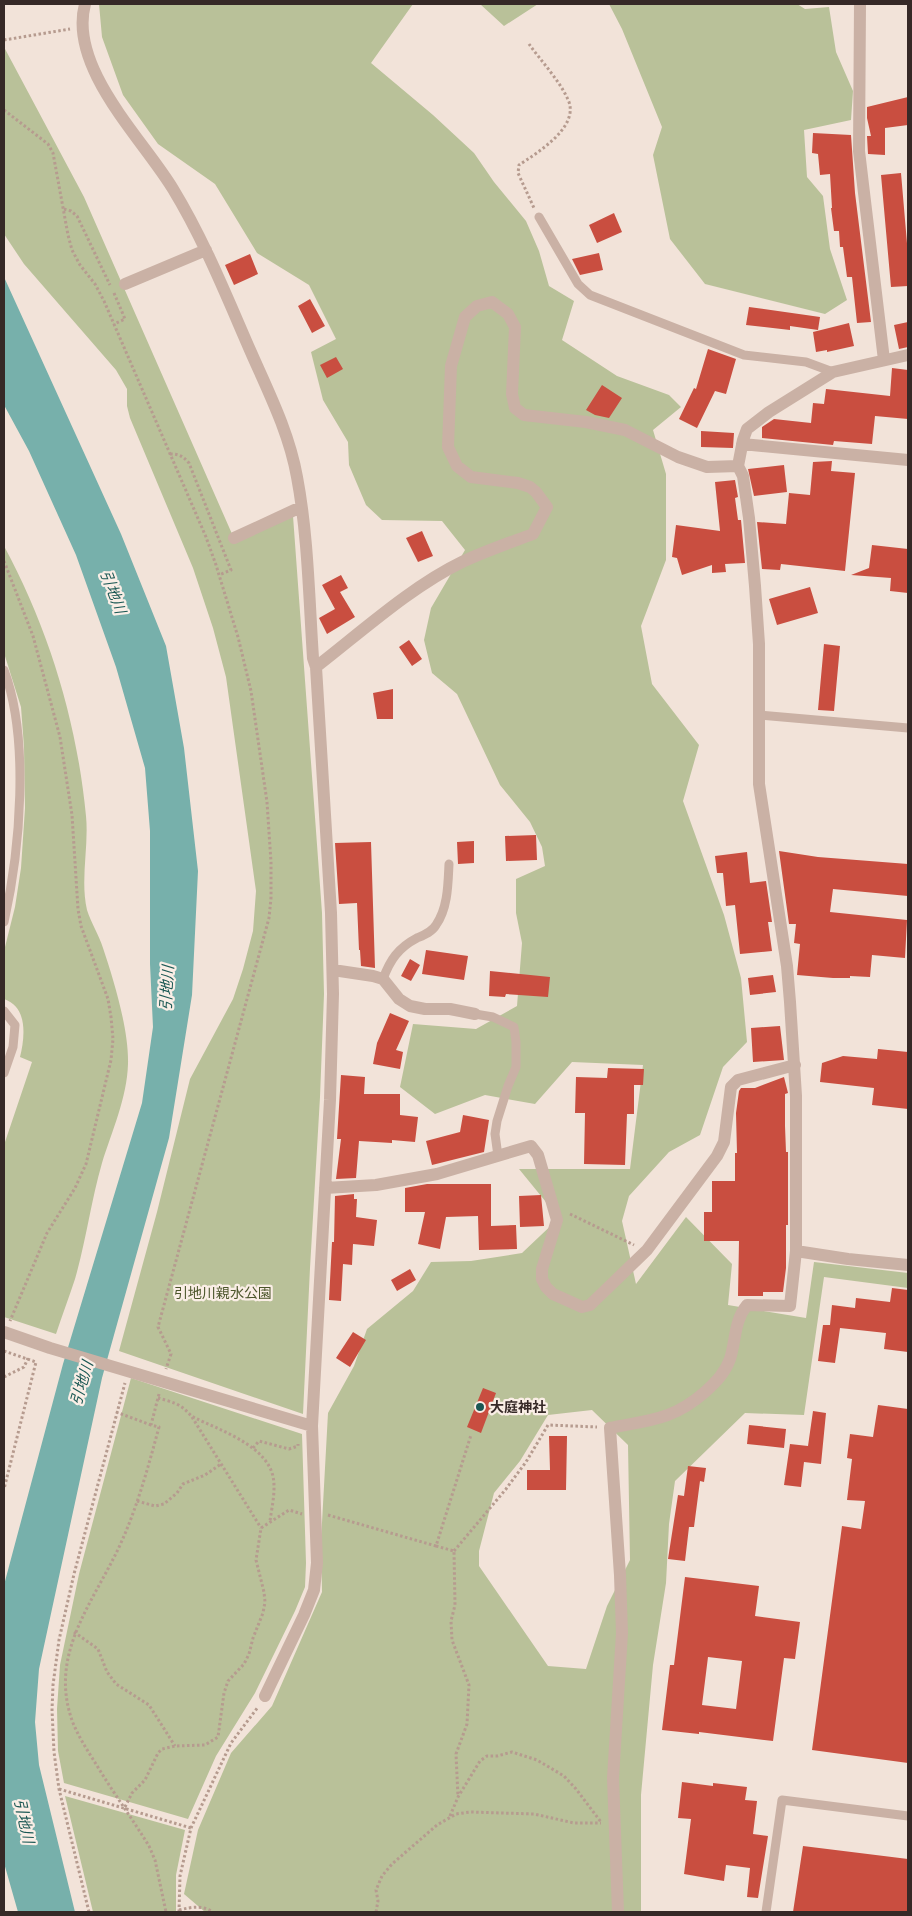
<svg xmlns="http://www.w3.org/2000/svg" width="912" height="1916" font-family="'Roboto Condensed','Noto Sans JP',sans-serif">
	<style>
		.green { fill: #b9c199; fill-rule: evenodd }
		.water { fill: #77b0ab }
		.building { fill: #c94e40; fill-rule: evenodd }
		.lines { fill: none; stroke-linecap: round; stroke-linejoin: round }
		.path { stroke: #b69b8f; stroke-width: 3; stroke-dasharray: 2.5 2.5; stroke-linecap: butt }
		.lane { stroke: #cab1a5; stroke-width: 9 }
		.street { stroke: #cab1a5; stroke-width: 12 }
		.poi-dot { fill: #1b5854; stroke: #faeee6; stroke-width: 2 }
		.labels { text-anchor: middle; stroke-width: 4.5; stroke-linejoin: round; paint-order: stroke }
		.park-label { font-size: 14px; fill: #4b552a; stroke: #faeee6 }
		.poi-label { font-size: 14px; font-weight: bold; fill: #362927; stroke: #faeee6; text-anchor: start }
		.water-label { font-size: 15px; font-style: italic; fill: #1b5854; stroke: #faeee6 }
	</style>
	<rect width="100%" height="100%" fill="#f2e3d9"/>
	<path class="green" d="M99,4H413L371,63L433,115L474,153L494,182L526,221L539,251L549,286L574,301L562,340L617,376L669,395L681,407L653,430L666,474V560L641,626L652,684L699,745L683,801L724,915L741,978L747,1042L723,1067L700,1135L669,1152L629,1196L622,1221L636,1284L686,1217L732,1264L728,1305L806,1318L814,1262L908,1273V1288L824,1277L804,1415L745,1413L675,1481L669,1524L666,1583L653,1665L641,1795V1912H205L184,1894L198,1830L231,1753L272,1706L322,1592L321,1541L328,1413L354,1366L367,1329L413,1291L431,1262L471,1261L522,1253L559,1218L519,1169H630L643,1065L572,1062L535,1104L485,1095L435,1114L400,1087L413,1024L476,1029L517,1006L522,943L516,913V879L545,866L542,847L530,822L500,785L457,694L432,673L424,640L431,608L465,550L442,521L382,520L366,505L349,465L348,442L323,400L311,352L336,339L309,285L257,253L215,184L158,144L123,95L102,37ZM592,1410L628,1445L630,1560L607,1606L586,1669L548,1666L479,1566V1551L494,1493L520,1461L548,1415Z
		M480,4H538L504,26Z
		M609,4H797L805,9L829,7L836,52L853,91L851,120L804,130L807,177L823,196L830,249L847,300L825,314L705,284L670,239L653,155L662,127L622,29Z
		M4,47L84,197L236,543L293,516L322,913L324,994L320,1097L310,1268L303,1414L119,1351L157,1212L190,1079L233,999L243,969L253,931L256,891L226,677L213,628L193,568L130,418L127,406V389L116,370L24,264L4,234Z
		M4,546C49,629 77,722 86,816C89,847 80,879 87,910C91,923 99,935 103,948C114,981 129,1030 128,1064C127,1098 112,1131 102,1163C91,1201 86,1241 75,1279C69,1297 62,1316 56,1334L4,1317V1145L32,1062L20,1057C25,1037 28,1007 4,999V951L15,907L21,868L25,808L24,747L21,707L4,653Z
		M131,1378L302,1434L306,1563L305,1587L295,1611L255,1693L216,1756L188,1819L64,1783L58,1751L57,1709L60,1665L79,1574Z
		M65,1796L185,1830L176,1875V1912H93Z"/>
	<path class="water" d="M4,277L121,534L166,646L184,748L198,871L192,995L169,1138L102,1378L39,1669L35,1722L39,1765L75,1912H18L4,1863V1585L63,1364L142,1103L153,1027L150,964V831L145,768L116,667L76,555L29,451L4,405Z"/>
	<path class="building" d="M908,97V125L885,128V155L868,154L867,136H871L867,118V107Z
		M813,133L851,135L855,193L871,322L857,323L852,277H847L843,247H840L839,231H834L831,208H832L830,174L820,175L818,154L812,153Z
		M901,173L908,255V286L891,287L881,175Z
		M614,213L622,232L597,243L589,225Z
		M599,253L603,270L580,275L572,259Z
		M250,254L258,274L234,285L225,265Z
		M310,299L325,326L312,333L298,306Z
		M749,307L820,317L818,330L790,326V330L746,325Z
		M908,322V347L899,349L894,325Z
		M849,323L854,346L827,352V350L816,352L813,332Z
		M708,349L736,359L726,394L715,391L697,428L679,419L694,388L696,389Z
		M336,357L343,369L327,378L320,365Z
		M892,368L908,370V419L875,416L872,444L834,441L833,445L762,438V427L774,419L811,423L813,403L824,404L826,389L890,396Z
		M602,385L622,398L609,418L595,415L586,410Z
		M701,431L734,433L733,448L701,447Z
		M832,461L831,471L855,473L845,571L781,564L780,570L762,569L757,522L786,524L789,493L810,495L813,462Z
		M784,465L787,492L754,496L748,469Z
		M735,480L738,497L735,498L738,520H741L745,563L725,564L726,572L712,573V565L682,575L677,558L672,557L676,525L720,531L715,482Z
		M422,531L433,556L418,562L406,538Z
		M872,545L908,549V593L890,591L891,578L851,575L869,568Z
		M341,575L348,588L340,592L355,617L327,634L319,618L335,609L322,585Z
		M810,587L818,613L777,625L769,599Z
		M409,640L422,659L412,666L399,647Z
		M824,644L840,646L834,711L818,710Z
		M393,689V719H377L373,693Z
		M536,835L537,860L506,861L505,836Z
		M474,841V863L458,864L457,842Z
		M371,842L375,968L361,966L360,950H359L357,903L339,904L335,843Z
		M779,851L818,857L908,864V896L833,889L830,912L907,920L905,958L872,955L870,977L850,976V978H833L797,975L800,944L794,943L796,924H789Z
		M747,852L750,883L766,881L772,922H768L772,951L740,954L735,905L726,906L723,873H717L715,856Z
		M426,950L468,956L464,980L422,974Z
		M410,959L420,965L411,981L401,976Z
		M490,971L550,977L548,997L506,994L505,997L489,996Z
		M773,975L776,992L750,995L748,978Z
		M390,1013L409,1021L396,1050L403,1052L400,1069L373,1064L377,1043Z
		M780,1026L784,1060L753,1062L751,1028Z
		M878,1049L908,1052V1109L872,1105L874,1088L820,1082L822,1063L843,1056L877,1059Z
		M608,1068L644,1069L643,1085H634V1114H627L625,1165L584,1164L585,1113H575L576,1077L607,1078Z
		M341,1075L365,1077L364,1094H400V1115L418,1117L415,1142L392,1140V1143L359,1141L356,1178L336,1179L341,1139H337Z
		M784,1077L788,1093L785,1094V1126L786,1152H788V1225H786V1268L783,1292H763V1296H738L739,1241H704V1212H712V1181H735V1153H737L736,1113L739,1091L741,1088H755Z
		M463,1115L489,1120L484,1152L432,1165L426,1141L460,1132Z
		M427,1184H491V1226L516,1225L517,1249L479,1250L478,1216L446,1217L440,1249L418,1244L425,1212H405V1188Z
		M354,1194V1199H357L356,1217L377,1220L374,1246L353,1244L352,1265L343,1264L341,1301L329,1300L332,1242H334L335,1196Z
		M541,1195L544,1226L520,1227L519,1196Z
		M410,1269L416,1280L397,1291L391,1280Z
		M892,1288L908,1290V1352L884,1349L886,1333L840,1328L835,1363L818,1361L823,1325H830L832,1305L855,1308L856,1298L890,1302Z
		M353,1332L366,1340L350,1367L336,1358Z
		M483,1388L496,1393L481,1433L467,1427Z
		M878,1405L908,1409V1763L812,1750L842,1526L861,1529L865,1501L847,1500L852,1459L847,1458L850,1434L873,1437Z
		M813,1411L826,1413L821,1464L804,1462L801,1487L784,1485L790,1444L808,1446Z
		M749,1425L786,1429L784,1448L747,1444Z
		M549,1436H567L566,1490H527V1470H550Z
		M688,1466L706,1468L704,1482L700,1481L694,1527H689L685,1561L668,1559L678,1495L684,1496Z
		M685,1577L759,1586L755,1616L800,1622L795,1659L784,1658L773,1741L699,1732V1734L662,1730L670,1665H674ZM708,1657L742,1661L736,1709L702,1705Z
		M682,1782L713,1786V1783L747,1787L745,1800L757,1801L753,1834L768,1836L758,1898L747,1897L750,1868L726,1865L724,1881L684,1874L691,1819L678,1818Z
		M803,1846L908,1859V1912H793Z"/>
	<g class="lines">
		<path class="path" d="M4,40L70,29
			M529,44C541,61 561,82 569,102C578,128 537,153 519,165L518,173L534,208
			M4,110L48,144L53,153L68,235L72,250L80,265L95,284L104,301L206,537L216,565L238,637L251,691L267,802L271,862V898L269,918L158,1327L171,1354L166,1369
			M64,209L71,211L77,216L110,285
			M114,293L125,319L114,324
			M170,454C179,454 183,456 189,463L231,570L219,575
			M4,561L33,636L60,737L72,815L78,909L81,926L108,999L111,1017L113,1039L111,1060L86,1164L75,1188L47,1233L10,1321
			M570,1214L634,1245
			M4,1351L36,1362L4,1489
			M4,1377L24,1367L28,1358
			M159,1394L151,1425L159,1427C149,1464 139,1501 124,1536C98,1598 46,1651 73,1723C80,1740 90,1754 99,1769C115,1795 133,1820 149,1846L155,1860L166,1912
			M158,1398C165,1400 174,1402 180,1406C186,1409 189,1415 195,1418C218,1429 258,1443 270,1468C278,1483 272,1505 270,1521
			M116,1412L151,1425
			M192,1417L261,1528
			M253,1448L259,1441L289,1449L298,1446V1444
			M137,1501L155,1506L164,1504L177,1493L183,1484L205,1475L221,1464
			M328,1515L436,1546L471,1435
			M436,1546L454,1551L455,1605L451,1621L452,1640L469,1685L467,1724L456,1754L458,1797
			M454,1551L506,1489L526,1462L548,1425L597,1427
			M74,1632L98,1649L107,1672L116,1684L149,1705L175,1746
			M59,1789L191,1828
			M125,1807L132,1793L145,1780L158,1753L162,1749L175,1746L205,1745L218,1737L224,1693L228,1681L244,1664L249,1654L253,1638L263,1613L265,1602L264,1592L256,1560L261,1528L289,1510L302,1514
			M450,1816L458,1797L480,1761L487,1756H497L512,1752L537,1760L564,1776L576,1789L601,1822
			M179,1910C192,1907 202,1905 213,1912
			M89,1912L59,1789L54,1752L52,1710L53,1685L59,1640L74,1574L125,1383
			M179,1912L180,1876L191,1828L231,1743L258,1707
			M376,1912L378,1901L376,1890L382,1876L392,1864L437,1825L456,1814L470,1812L534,1814L574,1823H601"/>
		<path class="lane" d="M539,217L578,284L590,295L744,355L806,362L833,372
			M4,670C30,739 20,851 4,922
			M759,715L908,728
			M383,979C390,960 398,948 417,938C424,935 432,932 436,925C448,908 448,884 449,864
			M4,1011L15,1025L13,1047L4,1073
			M475,1014L493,1017L514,1027L516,1042V1067L508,1086L497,1121L495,1134L498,1156
			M766,1912L782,1800L908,1816"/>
		<path class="street" d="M85,4C68,68 143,139 173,189C204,240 226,295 250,350C268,391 289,432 297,477C308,535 309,598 313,658L316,667L331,913L333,994L330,1100L312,1426L317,1563L314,1590L304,1615L265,1696
			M860,4L859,151L884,360
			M125,284L206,250
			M908,355L833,372L769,412L747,429L743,440L738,466L743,476L749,518L755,586L759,644V784L787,966L790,1002L796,1096V1251L848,1259L908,1265
			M742,444L908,460
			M234,538L301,507
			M316,667C360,633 412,586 462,562C485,551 509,543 533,534L547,507L536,492L530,487L518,483L471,477L457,466L448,447L451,366L465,317L477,306L492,302L508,314L515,327L512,394L515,408L524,415L586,422L625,430L678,457L707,467L738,466
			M333,970L373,976L383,979L399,999L410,1006L425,1009H450L475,1014
			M325,1188L376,1185L437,1174L531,1146L538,1155L557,1220L542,1269V1279L546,1287L553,1294L582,1307L590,1305L647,1250L717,1156L724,1142L731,1087L738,1080L795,1065
			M4,1332L50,1348L312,1426
			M618,1912L613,1778L622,1633L620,1575L610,1428C650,1420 673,1420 705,1392C716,1382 725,1373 730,1359C736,1340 734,1321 747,1305L790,1306L796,1251"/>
	</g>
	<circle class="poi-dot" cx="480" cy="1407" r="5"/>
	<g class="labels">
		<g class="park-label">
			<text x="223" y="1298">引地川親水公園</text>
		</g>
		<g class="poi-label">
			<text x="490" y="1412">大庭神社</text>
		</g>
		<g class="water-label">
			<text transform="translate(113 592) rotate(69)" y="5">引地川</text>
			<text transform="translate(167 988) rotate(-87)" y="5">引地川</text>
			<text transform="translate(82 1383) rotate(-74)" y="5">引地川</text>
			<text transform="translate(24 1821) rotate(78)" y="5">引地川</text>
		</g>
	</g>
	<rect width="912" height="1916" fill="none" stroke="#362927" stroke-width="10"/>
</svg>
